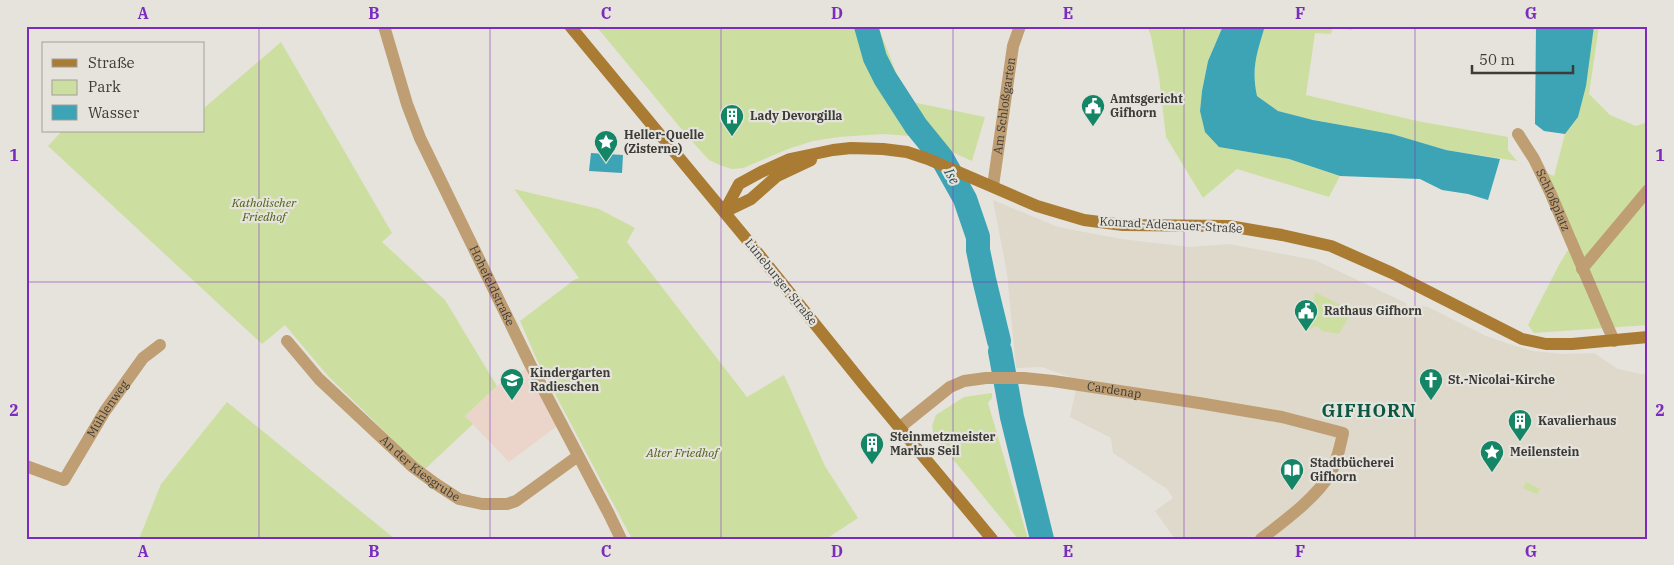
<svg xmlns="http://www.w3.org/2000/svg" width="1674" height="565" font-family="'IBM Plex Serif',serif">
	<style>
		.built { fill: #ded9cb }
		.education { fill: #ebd4ca }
		.green { fill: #ccdfa1 }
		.water { fill: #3ca4b4 }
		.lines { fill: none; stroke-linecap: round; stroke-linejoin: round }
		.river { stroke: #3ca4b4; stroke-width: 24 }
		.street { stroke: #be9e72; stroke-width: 12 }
		.secondary { stroke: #aa7b33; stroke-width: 12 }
		.grid { fill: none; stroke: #7b2cbf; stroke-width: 1; stroke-opacity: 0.55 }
		.labels { text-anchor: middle; stroke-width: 4.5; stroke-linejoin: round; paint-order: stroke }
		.poi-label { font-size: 12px; font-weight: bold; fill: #3c3b38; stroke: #e5e3dc; text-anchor: start }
		.street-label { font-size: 12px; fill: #3c3b38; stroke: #e5e3dc }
		.park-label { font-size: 12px; font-style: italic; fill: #4f6014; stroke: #e5e3dc }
		.water-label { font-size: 14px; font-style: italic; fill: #255159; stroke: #e5e3dc }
		.district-label { font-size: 18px; font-weight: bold; letter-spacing: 1px; fill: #0a5842; stroke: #e5e3dc }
		.neatline { fill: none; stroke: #7b2cbf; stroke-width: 2 }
		.grid-label { font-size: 16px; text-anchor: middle; font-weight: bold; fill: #7b2cbf }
	</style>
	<rect width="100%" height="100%" fill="#e5e3dc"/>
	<path class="built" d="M993,200L1058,227L1121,239L1190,247L1229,244L1315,260L1406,303L1408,311L1415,310L1414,305L1428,307L1486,336L1512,345L1532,351L1563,354L1594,353L1618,369L1641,374H1648V539H1175L1155,511L1173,498L1167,489L1113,453L1111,438L1070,417L1078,380L1042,367L1016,368L1007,273Z"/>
	<path class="education" d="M527,368L557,426L509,462L465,416L503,381Z"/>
	<path class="green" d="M596,26H878L897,75L912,102L985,117L972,161L934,144L910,136L883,134L839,137L813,141L788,149L743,168L732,169L722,166L709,160L688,137Z
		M1147,26H1223L1208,61L1202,91L1200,111L1231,149L1289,159L1340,176L1329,197L1237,169L1203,198L1166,137L1159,77L1151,36Z
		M1265,26H1356L1351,30L1333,27L1331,34L1315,33L1306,95L1417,121L1508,137V150L1517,161L1446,150L1392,134L1313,120L1278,111L1257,96C1251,67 1257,53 1265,26Z
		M1594,26H1599L1589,94L1610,115L1636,126L1648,122V325L1534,333L1528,325L1560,263L1576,237L1545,172L1554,176L1565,134L1578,117Z
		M281,42L392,233L382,242L445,300L497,386L465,416L473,424L424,470L328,376L285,325L262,344L48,146L62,131H204V108Z
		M514,189L599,209L635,228L627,242L747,397L784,375L825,466L858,518L826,539H632L537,360L520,321L574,280L579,278Z
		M1315,292L1352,311L1339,334L1321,331L1320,328L1315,326L1309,330Z
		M992,393V398L988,403L1028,539H1018L934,436L932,426L936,415L964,397Z
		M227,402L395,539H139L161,484Z
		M1526,482L1540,489L1537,494L1523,488Z"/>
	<path class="water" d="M1223,26H1265C1257,53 1251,68 1257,96L1278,111L1313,120L1392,134L1446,150L1500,159L1488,200L1468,194L1442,190L1420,179L1340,176L1289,159L1219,147L1205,132L1200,111L1202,91L1208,61Z
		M1536,26H1594L1586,86L1578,117L1565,134L1544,131L1535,124Z
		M591,153L623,155L622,173L589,171Z"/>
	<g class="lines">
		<path class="river" d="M866,26L875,58L885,78L916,126L942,158L965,199L978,237V250L984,279L999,341
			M1000,351L1012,417L1042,539"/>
		<g class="street">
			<path id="s1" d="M384,26L407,104L420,138L530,364L609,514L621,539"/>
			<path id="s2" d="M1518,134L1534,159L1550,192L1614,341"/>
			<path id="s3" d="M993,186L1013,46L1020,26"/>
			<path d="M1582,269L1648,190"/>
			<path id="s4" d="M287,341L319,379L413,467L436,484L459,499L482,504H507L516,501L578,456"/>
			<path id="s5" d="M899,428L950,387L964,381L986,378H1024L1053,381L1199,403L1282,417L1343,433C1340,447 1337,462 1330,474C1316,498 1283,522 1261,539"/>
			<path id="s6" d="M26,466L64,480L105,411L143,358L160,345"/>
		</g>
		<path class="secondary" d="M570,26L744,236L864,385L992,539
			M724,212L739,184L761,172L790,159L833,150L851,148L883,149L907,152L928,159L1037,206L1084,220L1123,225L1229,226L1282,235L1331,246L1392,273L1522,339L1546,344H1572L1648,337
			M724,212L751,199L777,176L811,160"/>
	</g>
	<path class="grid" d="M259,26V539M490,26V539M721,26V539M953,26V539M1184,26V539M1415,26V539M26,282H1648"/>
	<defs>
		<g id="civic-pin" transform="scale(1.25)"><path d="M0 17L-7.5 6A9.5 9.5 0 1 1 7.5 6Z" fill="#148665" stroke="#e5e3dc"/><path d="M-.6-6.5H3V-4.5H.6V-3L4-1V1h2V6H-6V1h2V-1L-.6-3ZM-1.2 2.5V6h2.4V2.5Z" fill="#fff"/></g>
		<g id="building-pin" transform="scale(1.25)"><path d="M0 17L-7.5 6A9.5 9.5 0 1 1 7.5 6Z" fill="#148665" stroke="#e5e3dc"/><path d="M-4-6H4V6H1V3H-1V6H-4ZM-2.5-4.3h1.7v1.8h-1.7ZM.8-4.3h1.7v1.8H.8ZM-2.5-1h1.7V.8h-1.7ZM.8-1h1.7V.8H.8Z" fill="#fff"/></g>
		<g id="sight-pin" transform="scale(1.25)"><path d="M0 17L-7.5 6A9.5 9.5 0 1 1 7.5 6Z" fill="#148665" stroke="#e5e3dc"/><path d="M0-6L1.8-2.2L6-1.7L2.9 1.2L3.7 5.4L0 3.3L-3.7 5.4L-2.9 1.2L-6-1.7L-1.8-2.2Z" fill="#fff"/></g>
		<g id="school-pin" transform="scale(1.25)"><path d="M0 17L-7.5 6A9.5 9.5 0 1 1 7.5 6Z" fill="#148665" stroke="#e5e3dc"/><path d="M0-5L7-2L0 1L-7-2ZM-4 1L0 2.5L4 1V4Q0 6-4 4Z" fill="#fff"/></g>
		<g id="church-pin" transform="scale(1.25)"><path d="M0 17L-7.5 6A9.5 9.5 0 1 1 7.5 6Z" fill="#148665" stroke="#e5e3dc"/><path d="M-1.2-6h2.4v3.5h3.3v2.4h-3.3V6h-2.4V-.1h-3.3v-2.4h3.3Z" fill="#fff"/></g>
		<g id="library-pin" transform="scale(1.25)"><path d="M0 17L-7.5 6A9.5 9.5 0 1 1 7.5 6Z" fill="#148665" stroke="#e5e3dc"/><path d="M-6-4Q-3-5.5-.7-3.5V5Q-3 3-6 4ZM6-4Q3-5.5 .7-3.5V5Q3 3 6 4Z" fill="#fff"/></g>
	</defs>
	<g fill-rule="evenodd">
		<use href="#civic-pin" x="1093" y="106"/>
		<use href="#building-pin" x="732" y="116"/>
		<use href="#sight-pin" x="606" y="142"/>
		<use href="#civic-pin" x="1306" y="311"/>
		<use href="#school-pin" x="512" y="380"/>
		<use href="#church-pin" x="1431" y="380"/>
		<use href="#building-pin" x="1520" y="421"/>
		<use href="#building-pin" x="872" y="444"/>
		<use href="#sight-pin" x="1492" y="452"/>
		<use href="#library-pin" x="1292" y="470"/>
	</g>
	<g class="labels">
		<g class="poi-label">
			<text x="1110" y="103">Amtsgericht<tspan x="1110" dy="14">Gifhorn</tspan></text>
			<text x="750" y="120">Lady Devorgilla</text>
			<text x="624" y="139">Heller-Quelle<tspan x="624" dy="14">(Zisterne)</tspan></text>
			<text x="1324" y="315">Rathaus Gifhorn</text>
			<text x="530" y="377">Kindergarten<tspan x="530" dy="14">Radieschen</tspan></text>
			<text x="1448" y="384">St.-Nicolai-Kirche</text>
			<text x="1538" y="425">Kavalierhaus</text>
			<text x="890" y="441">Steinmetzmeister<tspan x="890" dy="14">Markus Seil</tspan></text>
			<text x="1510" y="456">Meilenstein</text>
			<text x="1310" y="467">Stadtbücherei<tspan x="1310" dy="14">Gifhorn</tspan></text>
		</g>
		<g class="street-label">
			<text dy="4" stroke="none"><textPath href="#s3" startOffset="81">Am Schloßgarten</textPath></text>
			<text dy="4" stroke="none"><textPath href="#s2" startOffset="75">Schloßplatz</textPath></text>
			<text transform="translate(1171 225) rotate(3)" y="4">Konrad-Adenauer-Straße</text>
			<text transform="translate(781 282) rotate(51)" y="4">Lüneburger Straße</text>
			<text dy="4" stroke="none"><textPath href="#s1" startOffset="282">Hohefeldstraße</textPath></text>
			<text dy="4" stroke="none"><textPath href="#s5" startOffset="232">Cardenap</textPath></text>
			<text dy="4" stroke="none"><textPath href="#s6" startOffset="124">Mühlenweg</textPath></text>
			<text dy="4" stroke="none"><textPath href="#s4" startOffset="185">An der Kiesgrube</textPath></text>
		</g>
		<g class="park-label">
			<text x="264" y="207">Katholischer<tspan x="264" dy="14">Friedhof</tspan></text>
			<text x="682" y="457">Alter Friedhof</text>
		</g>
		<g class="water-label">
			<text transform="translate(952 176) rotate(60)" y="5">Ise</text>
		</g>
		<g class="district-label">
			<text x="1369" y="417">GIFHORN</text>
		</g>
	</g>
	<rect width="1674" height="565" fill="none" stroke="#e5e3dc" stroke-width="55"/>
	<rect x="42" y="42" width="162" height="90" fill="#e5e3dc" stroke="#a1a09a"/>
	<rect x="52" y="59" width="25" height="8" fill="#aa7b33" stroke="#a1a09a"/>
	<text x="88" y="68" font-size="15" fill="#3c3b38">Straße</text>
	<rect x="52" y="80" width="25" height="15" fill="#ccdfa1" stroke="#a1a09a"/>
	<text x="88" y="92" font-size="15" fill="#3c3b38">Park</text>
	<rect x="52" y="105" width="25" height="15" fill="#3ca4b4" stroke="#a1a09a"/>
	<text x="88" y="118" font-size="15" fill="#3c3b38">Wasser</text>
	<path d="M1472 65v8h101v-8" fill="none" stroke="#3c3b38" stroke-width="2.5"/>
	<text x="1479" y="65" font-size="15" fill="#3c3b38" stroke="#e5e3dc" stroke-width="4" paint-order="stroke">50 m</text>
	<rect x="28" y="28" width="1618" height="510" class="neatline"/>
	<g class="grid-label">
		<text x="143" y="19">A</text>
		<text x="374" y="19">B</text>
		<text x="606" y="19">C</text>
		<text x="837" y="19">D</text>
		<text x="1068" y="19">E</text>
		<text x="1300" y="19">F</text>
		<text x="1531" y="19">G</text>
		<text x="14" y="161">1</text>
		<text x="1660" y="161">1</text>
		<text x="14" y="416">2</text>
		<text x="1660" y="416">2</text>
		<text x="143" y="557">A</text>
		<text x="374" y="557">B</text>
		<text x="606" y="557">C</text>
		<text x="837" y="557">D</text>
		<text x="1068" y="557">E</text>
		<text x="1300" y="557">F</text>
		<text x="1531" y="557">G</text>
	</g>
</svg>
